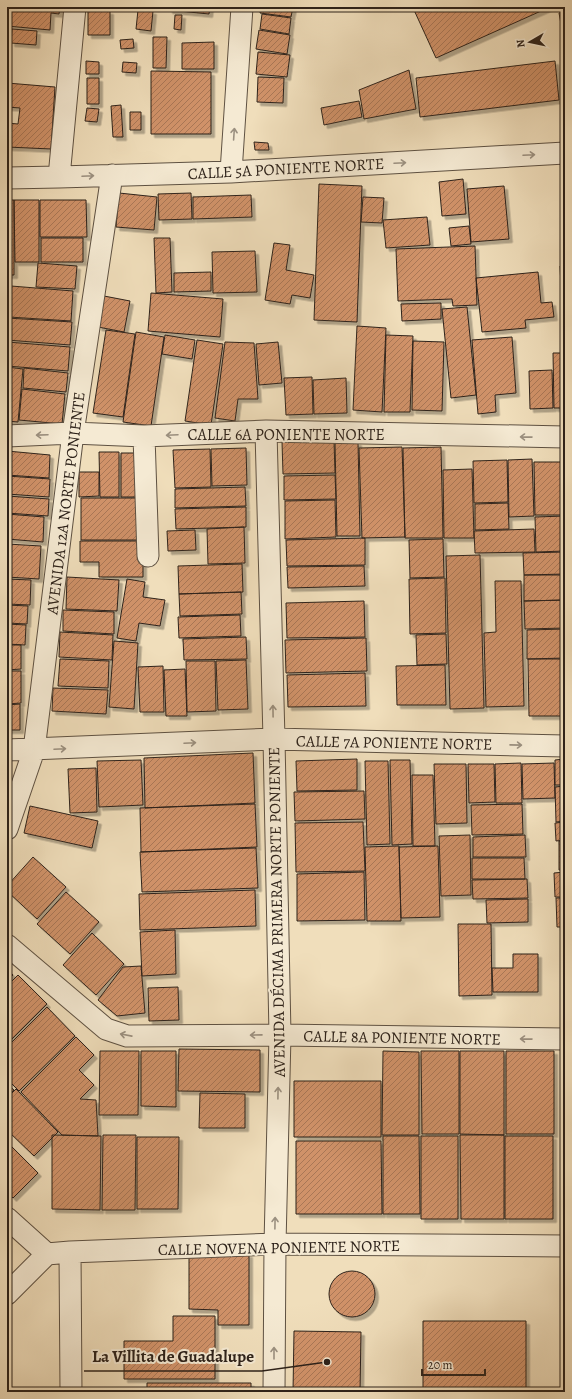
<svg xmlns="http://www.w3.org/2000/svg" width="572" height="1399" font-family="Alegreya,serif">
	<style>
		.building { fill: url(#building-hatch); stroke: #2d221a; filter: url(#shadow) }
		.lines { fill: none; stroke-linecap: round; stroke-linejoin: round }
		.minor-casing { stroke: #5e5142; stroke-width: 23 }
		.minor { stroke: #f5ead3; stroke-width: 21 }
		.oneway { stroke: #9b9080 }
		.labels { text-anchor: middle; stroke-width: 4; stroke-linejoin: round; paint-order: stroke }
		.street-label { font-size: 16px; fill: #2d221a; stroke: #f5ead3 }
		.leader { fill: none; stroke: #2d221a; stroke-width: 1.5 }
		.callout-dot { fill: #2d221a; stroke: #f5ead3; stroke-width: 1.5 }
		.callout-label { font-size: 17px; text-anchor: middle; font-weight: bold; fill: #2d221a; stroke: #f5ead3; stroke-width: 4; stroke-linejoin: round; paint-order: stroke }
	</style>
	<defs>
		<pattern id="building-hatch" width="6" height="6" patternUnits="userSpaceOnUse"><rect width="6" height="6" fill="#d09269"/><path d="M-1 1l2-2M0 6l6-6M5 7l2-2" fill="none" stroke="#a97756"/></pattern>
		<filter id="shadow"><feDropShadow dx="3.5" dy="3.5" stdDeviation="0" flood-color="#0004"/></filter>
	</defs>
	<rect width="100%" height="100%" fill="#f0debb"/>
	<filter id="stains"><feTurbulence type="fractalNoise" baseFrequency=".005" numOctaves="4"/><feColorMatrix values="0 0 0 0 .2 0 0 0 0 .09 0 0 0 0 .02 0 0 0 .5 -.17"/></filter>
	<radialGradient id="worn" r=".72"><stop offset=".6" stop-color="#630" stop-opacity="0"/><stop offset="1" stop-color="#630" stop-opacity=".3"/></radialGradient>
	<path class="building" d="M7,7H60L59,14L51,13L50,30L7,26Z
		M169,7H210L209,14L169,10Z
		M261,7H293L291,17L260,13Z
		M421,7H550L436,58L414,10Z
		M88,10L110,11V35H88Z
		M138,10L153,11L151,31L136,29Z
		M565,12V46L559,13Z
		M262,14L291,18L289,34L260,29Z
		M175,15H182L181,30L174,29Z
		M12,29L37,31L36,45L11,43Z
		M259,30L290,35L287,54L256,49Z
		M153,37H167L166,68H153Z
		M133,39L134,48L121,49L120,40Z
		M214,42V69H182V43Z
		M258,52L290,55L287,77L256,74Z
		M86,61L99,62V74H86Z
		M555,61L559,100L420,117L416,78Z
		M123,62L137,63L136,73L122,72Z
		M409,70L416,109L364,119L359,90Z
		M151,71L211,72V134H151Z
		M258,77L284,78L283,103L257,102Z
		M87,78H99V104H87Z
		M7,83L55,87L51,149L7,147V123L18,124L20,108L7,107Z
		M359,101L362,117L324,125L321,108Z
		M121,105L123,137H113L111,106Z
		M87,108L99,109L97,122L85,121Z
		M130,112H141V130H130Z
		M254,142L268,143L269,150H255Z
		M463,179L466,214L442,216L439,182Z
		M319,184L362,186L357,322L314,320Z
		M504,186L509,239L471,242L467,189Z
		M119,193L157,197L154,230L116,227Z
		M191,193L192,219L159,220L158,194Z
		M251,195L252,217L193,219V197Z
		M363,197L384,198L382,223L361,222Z
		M7,200H14V275H7Z
		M14,200H39V262H15Z
		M40,200H86L87,237H40Z
		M427,217L430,245L386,248L383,220Z
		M469,226L471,244L451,246L449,228Z
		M41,238H83V262H41Z
		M154,238H170L172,292L156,293Z
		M274,243L290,245L286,270L314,275L310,298L292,295L290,304L265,300Z
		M475,246L477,305L453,306L452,299L398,301L396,249Z
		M255,251L257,292L213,293L212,252Z
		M38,263L77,266L75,289L36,287Z
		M565,265V326H563L560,266Z
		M211,272V291L174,292V273Z
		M538,272L541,303L552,302L554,317L525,320L526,328L482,332L476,278Z
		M11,286L73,291L71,321L9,317Z
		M7,287H10L8,316H7Z
		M151,293L223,299L220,337L148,331Z
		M104,296L130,301L124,332L98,327Z
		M441,303V319L402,321L401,304Z
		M467,307L476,395L451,398L442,309Z
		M7,318L72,322L70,345L7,340Z
		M357,326L386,328L382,412L353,410Z
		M106,330L135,334L123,417L93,413Z
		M136,332L164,337L151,426L123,422Z
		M165,335L195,340L192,359L162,354Z
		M386,335L413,336L410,412H384Z
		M512,337L516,393L495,395L496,412L478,414L472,340Z
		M197,340L223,344L211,425L185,421Z
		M413,341L444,342L442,411L412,410Z
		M7,342L70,347L68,371L7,366Z
		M225,342L254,343L258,399H238L235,421L215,418Z
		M278,342L282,383L259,385L256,344Z
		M553,353H565V408H554Z
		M7,367L23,369L18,422L7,421Z
		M24,368L68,373L66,392L23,388Z
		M552,370L553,408L530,409L529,371Z
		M312,377L313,414L286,415L284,378Z
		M346,378L347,413L314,414L313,380Z
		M22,389L65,394L62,424L19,420Z
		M334,441L335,473L283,474L282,442Z
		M335,442H358L360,536H337Z
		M402,447L405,537L362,538L359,448Z
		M441,447L443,538H405L403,448Z
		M246,448L247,485L212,486L211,449Z
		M210,449L211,487L175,488L173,450Z
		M7,451L50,455L49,478L7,475Z
		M99,452H119V497H100Z
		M121,453H143V497H121Z
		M532,459L534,516L509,517L508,460Z
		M507,460L508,502L474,503L473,461Z
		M534,462H565V515H535Z
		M472,469L474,538H444L443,470Z
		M79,472H99V496L79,497Z
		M335,475L336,499L284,500V476Z
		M7,476L50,479L49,497L7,494Z
		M245,487L246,506L175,508V489Z
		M7,496L49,499L48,516L7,513Z
		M81,498H143V540H81Z
		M335,500L336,537L285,539V501Z
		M508,503L509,529L475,530V504Z
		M246,507V527L176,529L175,509Z
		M7,514L44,517L43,542L7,539Z
		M565,516V551L536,552L535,517Z
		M244,527L245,563L208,564L207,529Z
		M534,529L535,552L475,553L474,531Z
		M195,530L196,550L168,551L167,531Z
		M365,538V565L287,566L286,540Z
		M443,539L444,577L410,578L409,540Z
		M80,541H143V577H99V562H80Z
		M7,544L41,546L39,579L7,577Z
		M565,552V574L524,575L523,553Z
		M480,555L484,708L450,709L446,556Z
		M242,564L243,592L179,594L178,566Z
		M364,566L365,586L288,588L287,567Z
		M524,575H565V600L524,601Z
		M67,577L119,580L117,611L66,609Z
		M445,578L446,633L410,634L409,579Z
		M7,579L31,580L30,605L7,604Z
		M127,579L145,582L143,597L165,600L160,626L139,623L136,641L117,638Z
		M495,581H521L524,706L486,707L484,633L496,632Z
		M241,592L242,614L180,616L179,594Z
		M565,600V628L525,629L524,601Z
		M364,601L365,637L287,638L286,603Z
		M7,605L28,606L27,624L7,623Z
		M63,610L114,612V634L63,631Z
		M240,615L241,636L179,638L178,617Z
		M7,624L26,625L25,645L7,644Z
		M565,629V658L527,659V630Z
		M60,632L113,635L112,660L59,657Z
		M446,634L447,664L417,665L416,635Z
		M246,637L247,659L184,660L183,639Z
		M366,638L367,671L286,673L285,640Z
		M114,641L138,643L134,709L109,707Z
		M7,645H21V669L7,670Z
		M60,659L109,661L108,688L58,686Z
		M528,659H562L563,716H529Z
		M246,660L248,709L218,710L216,661Z
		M186,661H215L216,711L187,712Z
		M445,665L446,705H397L396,666Z
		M163,666L164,712H140L138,667Z
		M185,669L187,716H166L164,670Z
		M7,671H21V703L7,704Z
		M365,673L366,706L288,707L287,675Z
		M53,688L108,690L106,714L52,711Z
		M20,704V730H7V705Z
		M253,753L255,803L145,808L144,758Z
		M357,759V790L297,791L296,761Z
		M565,759V785H555V760Z
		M141,760L143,805L99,807L97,761Z
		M390,760H410L412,844L392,845Z
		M365,761H388L390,844L367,845Z
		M521,763L522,803H496L495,764Z
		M554,763L555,798L523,799L522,764Z
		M434,764H466L467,823L436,824Z
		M468,764H494L495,802L469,803Z
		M96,768L97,812L70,813L68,769Z
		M412,775H433L435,846H413Z
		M565,786V821L556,822L555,787Z
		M364,791L365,819L295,821L294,792Z
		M255,804L257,847L141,852L140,808Z
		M522,804L523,834L472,835L471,805Z
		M30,806L98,821L92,848L24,833Z
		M363,822L365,871L296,872L295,823Z
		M565,822V840L556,841L555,823Z
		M470,835L471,895L441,896L439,836Z
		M525,835L526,857H473V837Z
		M559,841H565V870H559Z
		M399,846L401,921H367L365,847Z
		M438,846L440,917L401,918L399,847Z
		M256,848L258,888L142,892L140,852Z
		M33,857L66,887L37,919L7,891V886Z
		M472,858H524L525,879H472Z
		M364,872L365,920L297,921V874Z
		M565,872V897H555L554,873Z
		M527,879L528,898L473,899L472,880Z
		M255,890L256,926L140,930L139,894Z
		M66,892L99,922L70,954L37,924Z
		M556,898H565V927H557Z
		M528,899V922L487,923L486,900Z
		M458,924H491L492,995L459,996Z
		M175,930L176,974L142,976L140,932Z
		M92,933L124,964L96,995L63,965Z
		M513,954H538V992H493L492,968H513Z
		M141,966L145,1013L117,1016L98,1000L123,967Z
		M7,969L13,975L7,981Z
		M18,975L47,1004L7,1044V986Z
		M178,987L179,1020L149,1021L148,988Z
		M47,1007L75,1036L19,1091L7,1079V1047Z
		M76,1037L94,1055L79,1070L94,1085L80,1099L96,1100L98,1136L62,1135L21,1092Z
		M179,1049L260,1050V1092L178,1091Z
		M100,1051H139L138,1115H99Z
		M141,1051H176V1107L141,1106Z
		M383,1051L419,1052V1135H382Z
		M421,1051H459V1134H422Z
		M460,1051H504V1135L460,1134Z
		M506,1051H554V1134H506Z
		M294,1081H381V1137H294Z
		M7,1084L14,1090L7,1097Z
		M16,1089L58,1132L34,1156L7,1130V1098Z
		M200,1093L245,1094V1128H199Z
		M52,1135L101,1136L100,1210L52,1209Z
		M103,1135H136L135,1210H102Z
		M460,1135H504V1219H461Z
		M383,1136H419L420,1214H383Z
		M421,1136H458V1219H421Z
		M505,1136H553V1219H505Z
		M137,1137H179L178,1209H137Z
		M296,1141H381L382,1214H296Z
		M7,1142L38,1173L13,1198L7,1192Z
		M189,1254H249V1325H218V1310L189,1309Z
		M329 1294a23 23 0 1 1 46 0a23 23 0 1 1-46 0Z
		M173,1316H215V1379H124V1341H173Z
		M423,1321H526V1388H423Z
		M294,1331L361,1332L360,1392H293Z
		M147,1383H251V1392H147Z
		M7,1391H27V1392H7Z"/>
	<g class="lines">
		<g class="minor-casing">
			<path id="minor" d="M231,172L242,7
				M59,177L75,7
				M7,178L59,177L231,172L565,153
				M266,431L274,739L280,1035L275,1244L274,1392
				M7,436L73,433L144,436L266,431L565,437
				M144,436L148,556
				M7,750L274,739L565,746
				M7,829L34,750L73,433L112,175
				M7,945L106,1029L127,1036L280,1035L565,1039
				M7,1218L47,1254L70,1252L275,1244L565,1246
				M70,1252L71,1392
				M7,1294L47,1254"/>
		</g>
		<use href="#minor" class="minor"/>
	</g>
	<defs><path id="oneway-shaft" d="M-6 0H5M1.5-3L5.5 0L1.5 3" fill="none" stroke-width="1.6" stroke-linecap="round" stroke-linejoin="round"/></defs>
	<g class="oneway">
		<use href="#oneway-shaft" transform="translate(234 134) rotate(-86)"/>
		<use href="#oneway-shaft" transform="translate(529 155) rotate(-3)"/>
		<use href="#oneway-shaft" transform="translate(400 163) rotate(-3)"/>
		<use href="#oneway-shaft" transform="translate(88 176) rotate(-3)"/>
		<use href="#oneway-shaft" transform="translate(42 435) rotate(178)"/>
		<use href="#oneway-shaft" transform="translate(172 435) rotate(177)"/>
		<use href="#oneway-shaft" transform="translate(526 437) rotate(-179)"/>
		<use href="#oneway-shaft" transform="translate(273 711) rotate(-91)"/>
		<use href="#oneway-shaft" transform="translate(190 743) rotate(-3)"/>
		<use href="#oneway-shaft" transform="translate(516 745) rotate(1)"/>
		<use href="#oneway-shaft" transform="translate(60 749) rotate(-3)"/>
		<use href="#oneway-shaft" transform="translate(126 1035) rotate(-169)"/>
		<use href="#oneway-shaft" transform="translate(256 1035) rotate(179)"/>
		<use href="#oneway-shaft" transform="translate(526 1039) rotate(-179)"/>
		<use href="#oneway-shaft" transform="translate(278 1093) rotate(-89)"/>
		<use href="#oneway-shaft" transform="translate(275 1223) rotate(-89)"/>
		<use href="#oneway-shaft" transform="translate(274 1353) rotate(-90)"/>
	</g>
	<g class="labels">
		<g class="street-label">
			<text transform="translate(286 168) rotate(-3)" y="6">CALLE 5A PONIENTE NORTE</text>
			<text x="286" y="440">CALLE 6A PONIENTE NORTE</text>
			<text transform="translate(65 503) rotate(-83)" y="6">AVENIDA 12A NORTE PONIENTE</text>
			<text transform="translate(394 742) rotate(1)" y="6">CALLE 7A PONIENTE NORTE</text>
			<text transform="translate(276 912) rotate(-91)" y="6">AVENIDA DÉCIMA PRIMERA NORTE PONIENTE</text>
			<text transform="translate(402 1037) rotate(1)" y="6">CALLE 8A PONIENTE NORTE</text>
			<text transform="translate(279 1247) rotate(-1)" y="6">CALLE NOVENA PONIENTE NORTE</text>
		</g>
	</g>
	<path class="leader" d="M327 1362L262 1371H84"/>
	<circle class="callout-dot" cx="327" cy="1362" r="4"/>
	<g class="callout-label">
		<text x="173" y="1362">La Villita de Guadalupe</text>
	</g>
	<rect width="572" height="1399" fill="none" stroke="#f0debb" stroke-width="24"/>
	<rect x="8" y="8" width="556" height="1383" fill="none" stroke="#2d221a" stroke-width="2"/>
	<rect x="12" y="12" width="548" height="1375" fill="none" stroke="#2d221a"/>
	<g transform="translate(530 42) rotate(261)" stroke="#f5ead3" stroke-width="3" paint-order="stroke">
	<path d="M0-3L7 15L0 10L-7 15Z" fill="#2d221a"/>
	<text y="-6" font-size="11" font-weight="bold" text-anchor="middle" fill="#2d221a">N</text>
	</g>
	<path d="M422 1369v6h63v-6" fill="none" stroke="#2d221a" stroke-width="2"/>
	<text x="428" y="1369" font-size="12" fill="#2d221a" stroke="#f5ead3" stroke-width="3" paint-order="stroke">20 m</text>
	<rect width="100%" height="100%" filter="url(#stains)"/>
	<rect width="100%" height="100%" fill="url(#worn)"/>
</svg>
